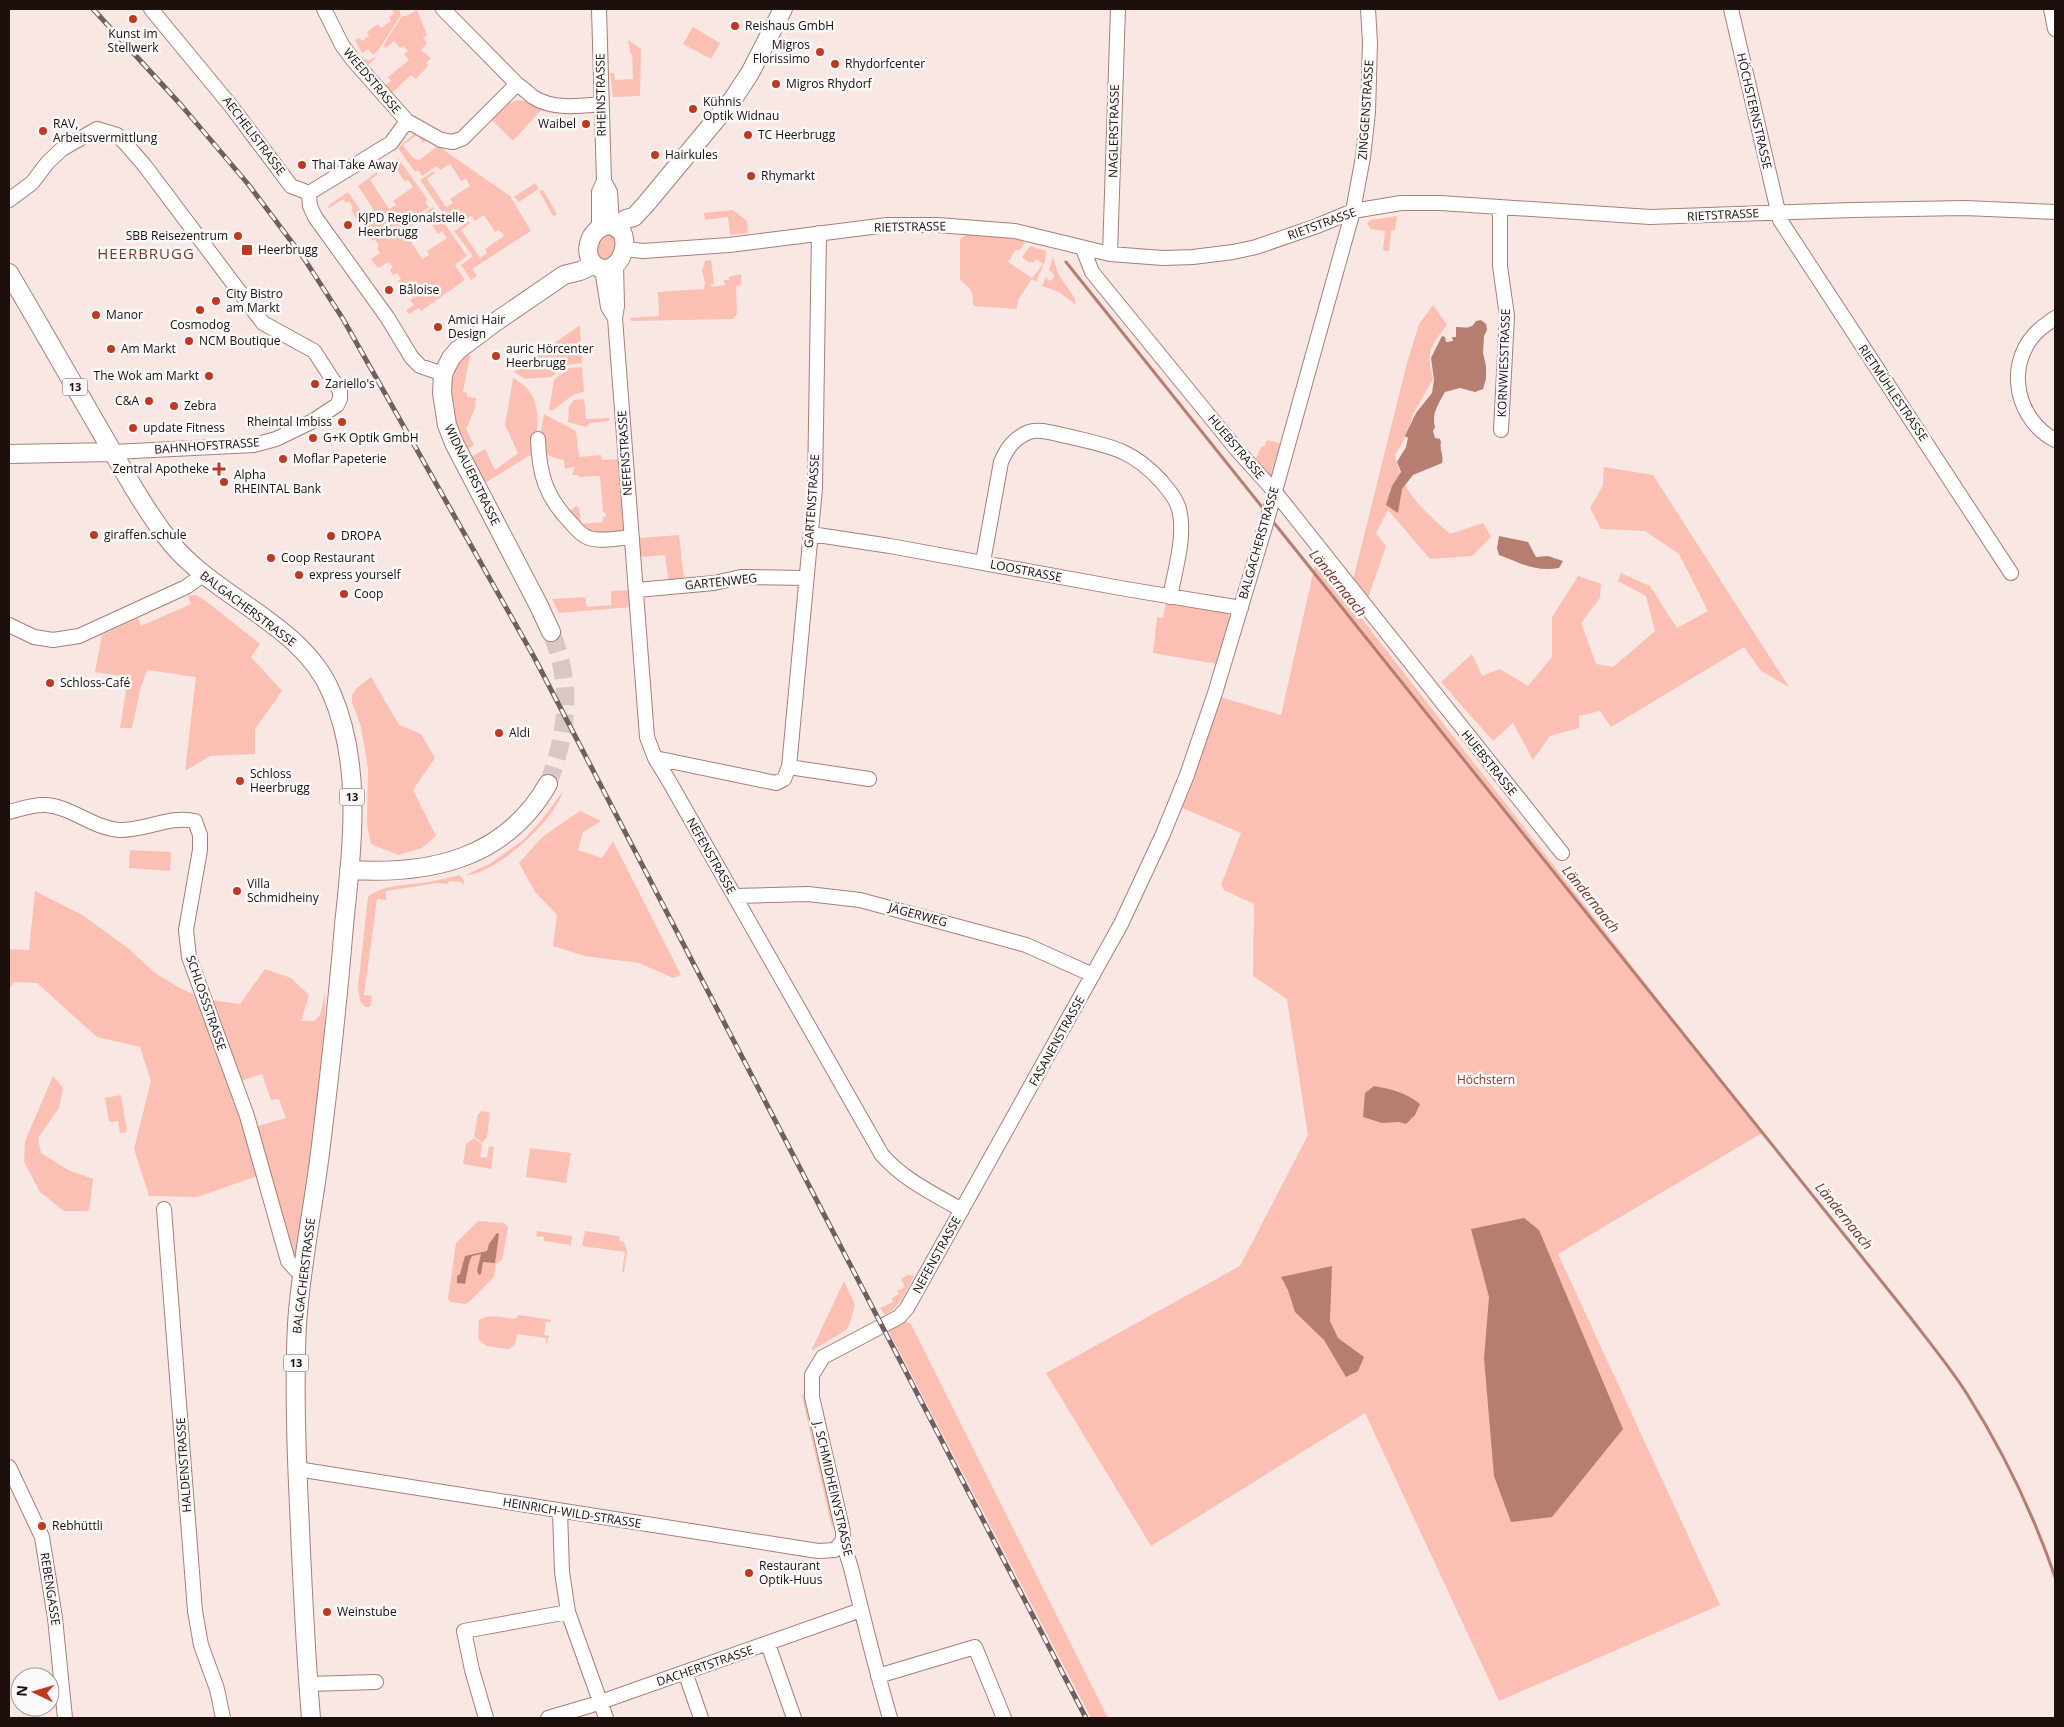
<svg xmlns="http://www.w3.org/2000/svg" width="2064" height="1727" font-family="'Open Sans',sans-serif">
	<style>
		.green { fill: #fbc0b3 }
		.water { fill: #b67d71 }
		.lines { fill: none; stroke-linecap: round; stroke-linejoin: round }
		.stream { stroke: #b67d71; stroke-width: 3 }
		.major-tunnel { stroke: #d8c7c4; stroke-width: 18; stroke-dasharray: 18 9; stroke-linecap: butt }
		.minor-casing { stroke: #a67f77; stroke-width: 16 }
		.major-casing { stroke: #a67f77; stroke-width: 20 }
		.minor { stroke: #fff; stroke-width: 14 }
		.major { stroke: #fff; stroke-width: 18 }
		.rail-casing { stroke: #70605d; stroke-width: 5 }
		.rail { stroke: #f9f9f9; stroke-width: 3; stroke-dasharray: 9; stroke-linecap: butt }
		.poi-dot { fill: #c23720; stroke: #f9f9f9; stroke-width: 2 }
		.labels { text-anchor: middle; stroke-width: 5; stroke-linejoin: round; paint-order: stroke }
		.shield { fill: #f9f9f9; stroke: #5f5553; stroke-width: 1 }
		.shield-label { font-size: 11px; font-weight: bold; fill: #1d0f0c }
		.poi-label { font-size: 12px; fill: #1d0f0c; stroke: #f9f9f9; text-anchor: start }
		.street-label { font-size: 12px; fill: #1d0f0c; stroke: #f9f9f9 }
		.park-label { font-size: 12px; fill: #863d30; stroke: #f9f9f9 }
		.water-label { font-size: 14px; font-style: italic; fill: #7b3326; stroke: #f9f9f9 }
		.quarter-label { font-size: 15px; letter-spacing: 1px; fill: #7c372a; stroke: #f9f9f9 }
	</style>
	<rect width="100%" height="100%" fill="#f9e7e4"/>
	<path class="green" d="M392,9H399L401,15L377,52L373,55L368,49L362,53L355,40L359,38L362,41L369,36L367,32L378,24L381,28L391,21L389,17L394,13Z
		M417,10L427,35L423,38L427,43L421,50L431,58L426,63L428,66L416,79L411,75L388,97L359,63L364,59L370,60L378,56L368,65L384,86L391,81L388,77L409,60L404,54L408,51L403,46L400,48L394,41L386,48L383,46L402,16H406Z
		M693,27L720,43L711,59L683,44Z
		M628,40L641,49L640,96L613,97L610,73H614L615,80L633,79L632,54L630,53Z
		M517,100L525,101L543,108L513,141L491,119L504,106Z
		M414,134H417L428,139L423,143L417,135L403,145L413,158L419,160L438,146L510,196L531,231L472,269L477,276L471,280L461,265L473,256L454,231L469,221L470,223L461,230L480,258L487,253L485,249L504,236L499,230L495,232L484,215L475,221L471,216L456,226L452,220L449,222L420,180L434,171L435,173L427,179L446,207L453,203L450,199L470,186L466,179L461,181L450,164L440,170L437,166L422,176L418,170L415,172L398,148Z
		M398,158L428,200L425,202L429,207L410,220L413,225L404,231L422,259L429,255L427,251L447,238L442,231L438,234L426,216L417,222L415,220L433,207L467,256L455,265L465,280L421,311L419,308L409,314L406,310L414,305L410,300L413,298L409,291L406,293L398,281L401,279L397,273L393,275L390,270L393,267L389,262L378,268L371,259L380,253L377,248L379,246L375,239L372,241L369,237L372,235L367,228L364,230L361,226L364,224L360,218L357,219L351,210L353,208L349,201L346,203L343,199L329,208L328,206L348,192L366,218L375,212L358,186L377,172L378,174L370,180L389,209L396,205L393,201L413,187L408,180L405,182L393,164L383,171L382,169Z
		M535,183L540,191L543,190L557,214L553,216L538,189L519,202L514,197Z
		M733,210L747,221L748,233L730,235L728,217L705,220L704,213Z
		M1397,216L1395,230H1391L1389,251H1385L1383,249L1385,231L1371,229L1367,224L1370,220Z
		M609,233L614,235L618,242L613,257L603,262L595,250L599,239Z
		M968,234L1023,240L1025,243L1019,251L1016,249L1008,262L1032,278L1043,264L1036,259L1033,263L1031,261L1030,263L1022,257L1030,246L1046,251L1045,261L1036,282L1032,279L1018,300L1017,309L973,306C974,291 970,288 960,280V239Z
		M1053,257L1058,274L1074,297L1076,305L1059,292L1042,286L1046,277L1049,281L1054,278L1053,273L1049,270Z
		M711,260L714,284H711L712,287L725,285L724,280H729V277L741,274V285L736,286L737,314L733,319L631,321L630,318L659,316L658,292L704,289L705,283L702,271L705,261Z
		M1433,305L1447,325C1430,347 1426,351 1433,379L1413,414L1407,435L1395,455C1403,495 1422,508 1450,534L1483,523L1491,537L1472,556L1430,559L1388,510L1376,533L1386,546L1367,601L1352,584L1407,363L1419,324Z
		M580,325L582,363L567,365L551,377L525,379L514,372Z
		M468,354L470,356L463,392L467,393V397L476,398L475,408L466,429L474,445L467,450C453,423 439,376 468,354Z
		M582,367L584,392L573,395L552,411L549,409L554,380L569,368Z
		M513,378C545,395 537,421 535,452L485,483L471,457L485,449L495,470L518,453L505,425Z
		M584,399L586,419L609,418V421L590,423L586,427L568,422L569,406L574,400Z
		M544,414L576,431L579,457L601,455L602,460L619,459L625,530L622,532L592,534L567,513L576,506L579,508L581,524L603,522V517H606V513L603,512L600,476L579,477L578,475H572L575,466L565,469L564,460C532,455 540,438 544,414Z
		M1267,440L1280,443L1270,478L1254,463L1261,447L1265,446Z
		M1604,467L1653,475L1789,687L1761,671L1744,647L1611,727L1600,711L1579,716V728L1550,736L1533,760L1513,723L1493,741L1441,682L1472,654L1482,676L1500,669L1528,686L1552,657V617L1578,576L1601,584L1600,598L1581,623L1596,664L1613,667L1655,631L1646,596L1618,581L1621,573L1650,586L1677,628L1708,611L1679,554L1645,531L1601,529L1590,508L1603,485Z
		M679,535L684,580L669,583L665,555L643,557L640,555L639,538Z
		M1316,560L1762,1133L1558,1254L1720,1605L1499,1701L1365,1413L1151,1546L1046,1373L1240,1266L1308,1135L1287,999L1253,976L1254,904L1224,890L1221,885L1241,833L1180,807L1220,697L1281,715Z
		M627,590L629,591L631,607L559,613L552,599L585,597L587,607L611,605V591Z
		M195,595L202,598L260,644L251,657L282,691L255,729V754L210,756L185,771L196,677L147,670L140,690L132,728H120L128,677L95,672L102,635L138,618L141,626L191,604L188,596Z
		M1166,602L1222,612L1228,614L1231,619L1217,664L1153,653L1157,617L1163,618Z
		M371,677L399,725L421,734L435,758L413,790L436,836L422,848L398,855L371,844L367,825L368,769L361,727L352,702V695L357,688Z
		M563,791C557,818 494,876 466,875L491,863L523,840L541,821Z
		M580,811L601,821L583,832L578,850L602,858L613,841L681,975L673,978L639,963L585,956L553,946L557,915L535,892L519,863L542,837Z
		M130,850L171,852L170,871L129,868Z
		M460,875L464,881L463,887L462,882L449,881L448,884L437,883L386,891V900L377,899L364,995L372,996L370,1007H365L360,1001L358,987L368,897C383,884 410,885 429,882C440,880 450,877 460,875Z
		M35,891L84,916L129,949L155,973L180,988L204,999L240,1004L265,969L291,978L309,995L301,1021H314L320,1015L325,993C326,1082 310,1169 296,1256L294,1258L255,1133L258,1126L286,1118L279,1099L271,1100L262,1074L244,1080L235,1085L263,1174L197,1197L149,1196L134,1149L151,1081L140,1047L97,1037L37,983L14,982L9,989V949L29,950Z
		M53,1076L63,1088L59,1108L38,1138L41,1153L68,1170L93,1179L89,1211H64L40,1192L24,1162L25,1141Z
		M121,1095L127,1132L120,1133L118,1121L109,1122L105,1098Z
		M482,1111L490,1113L487,1137L482,1143L474,1136L478,1114Z
		M474,1138L482,1144L480,1157L487,1158L489,1146L494,1147L491,1169L463,1164L466,1144Z
		M530,1148L571,1153L566,1183L526,1177Z
		M478,1221L504,1223L508,1227L502,1260L496,1264L494,1277L468,1303L465,1304L450,1302L448,1299L456,1243Z
		M537,1231L572,1236L571,1245L544,1241V1237L536,1236Z
		M585,1231L619,1236L620,1241L624,1242L627,1251L624,1272H622L625,1252L582,1246Z
		M908,1275L914,1276C906,1291 900,1307 885,1315L880,1308L893,1302L892,1298L899,1294L897,1291L905,1287L901,1279Z
		M844,1281L855,1305L849,1326L846,1330L813,1350L812,1349Z
		M519,1315L551,1320V1322H546L544,1335L549,1336L546,1346V1338L517,1334L515,1345L509,1349L486,1346L478,1339L479,1320C490,1313 503,1318 515,1319Z
		M903,1320L911,1324L1108,1718H1091L888,1330Z
		M803,1393L833,1522L832,1528L802,1397Z"/>
	<path class="water" d="M1481,320L1486,324L1487,330L1484,336L1483,353L1486,366V379L1483,389L1475,392L1460,388L1445,392C1439,403 1431,414 1435,427L1433,431L1435,438L1440,439L1441,442C1439,449 1444,455 1442,463L1413,475L1402,489L1398,513L1386,505L1392,486L1401,472L1397,462L1406,447L1408,438L1405,436L1416,413L1432,393L1434,380L1431,358L1442,336L1445,337L1446,342L1453,341L1452,337H1456V327C1465,327 1471,330 1476,321Z
		M1499,536L1528,542L1536,557L1548,556L1563,561L1559,568C1534,572 1521,563 1499,555L1497,548Z
		M1374,1086C1391,1089 1407,1093 1420,1104L1415,1115L1406,1124L1399,1122L1382,1123L1363,1117L1365,1093Z
		M1524,1218L1539,1230L1623,1429L1552,1517L1511,1522L1494,1476L1484,1358L1489,1297L1471,1229Z
		M497,1233L499,1234L495,1263L483,1262L481,1274L479,1275L477,1271L481,1254L472,1256C468,1263 467,1276 465,1284L457,1283V1276L460,1274L465,1256L487,1251L489,1244Z
		M1332,1266L1330,1321L1338,1338L1364,1357L1358,1371L1346,1377L1324,1340L1295,1312L1288,1290L1281,1277Z"/>
	<g class="lines">
		<path class="stream" d="M1066,262L1266,512
			M1271,519L1910,1317C1929,1342 1950,1367 1967,1394C2003,1451 2033,1513 2055,1577"/>
		<path class="major-tunnel" d="M548,784C568,730 573,686 551,632"/>
		<g class="minor-casing">
			<path id="minor" d="M151,9L231,106L291,186L309,193
				M324,9L342,45L353,60L407,121L441,140L453,142L463,138L517,84C523,88 528,93 533,97C553,110 580,106 601,104
				M443,9L517,84
				M1731,9L1780,220L2011,573
				M2051,9L2055,29
				M604,181L610,192L612,225
				M309,193L310,206L315,217L387,317L412,358L420,366L443,374
				M309,193L391,143L407,121
				M9,200L32,183L48,162L62,149L97,129L117,135L126,144L145,166L263,323L314,351L340,391V399L337,405L313,421L276,439L254,445L113,452
				M1500,207V266L1507,316L1501,430
				M599,228V192L604,181L599,9
				M624,249L643,251L729,245L887,225H938L1015,231L1110,254L1163,258L1193,257L1233,252L1256,247L1317,226L1353,211L1401,203H1440L1650,217L1853,210L1965,208L2055,212
				M1083,249L1092,272L1238,451L1275,492L1562,853
				M1110,254L1118,9
				M616,265L617,306L615,318L647,737L655,758L669,781L882,1155C904,1180 934,1194 962,1210
				M602,269L608,307L615,318
				M2055,318C2048,323 2040,328 2034,335C2005,368 2017,420 2055,440
				M538,439C539,475 546,497 571,523C576,529 582,536 589,538C601,542 619,538 632,537
				M811,534L890,546L1126,589L1241,608
				M983,562L1001,462C1007,448 1014,438 1029,432C1039,428 1056,434 1067,436C1108,446 1131,448 1161,481C1167,488 1175,497 1178,506C1187,532 1175,570 1170,597
				M637,590L714,583L741,577L806,578
				M9,625L34,637L53,640L79,636L186,587L203,575
				M655,758L776,783L784,779L789,767L815,488L819,233
				M789,767L869,779
				M9,812C21,809 33,804 46,805C72,807 93,828 119,830C145,831 170,815 195,821L200,835V850L186,930L189,957L247,1116L288,1261L296,1270L302,1274
				M735,896L808,894L860,900L1026,945L1093,975
				M164,1209L195,1611L201,1645L217,1689L223,1718
				M9,1467L42,1537L55,1618L65,1718
				M297,1469L818,1551L835,1550L843,1540
				M560,1511L562,1572L568,1612L606,1718
				M768,1644L794,1718
				M685,1672L701,1718
				M878,1676L975,1647L1004,1718
				M308,1684L376,1682
				M486,1718L472,1670L464,1631L568,1612
				M548,1718L592,1705L861,1610
				M890,1718C876,1670 864,1621 852,1572C849,1559 842,1545 843,1532L812,1397V1375L823,1357L899,1317L907,1308L1121,924L1163,834L1187,775L1215,693L1265,527L1353,211L1363,157L1368,112L1370,43L1368,9"/>
		</g>
		<g class="major-casing">
			<path id="major" d="M612,225L622,232C629,247 620,270 602,269C578,261 588,224 612,225Z
				M616,227L626,219L634,217L646,204L733,99L750,73L783,9
				M9,273C41,327 72,382 104,437C125,473 145,510 171,543C216,598 302,624 331,692C363,765 352,847 344,925C338,998 330,1072 321,1145C314,1205 301,1264 297,1324C294,1385 296,1445 299,1506C302,1577 305,1647 311,1718
				M9,454L113,452
				M551,632L538,604L454,443L447,425L442,393L443,374L451,358L458,350L494,323L564,275L580,271L593,265
				M349,870C430,875 505,859 548,784"/>
		</g>
		<use href="#minor" class="minor"/>
		<use href="#major" class="major"/>
		<g class="rail-casing">
			<path id="rail" d="M93,9L181,105L248,184L303,257L343,319L534,657L1086,1718"/>
		</g>
		<use href="#rail" class="rail"/>
	</g>
	<g class="poi-dot">
		<circle cx="133" cy="19" r="5"/>
		<circle cx="735" cy="26" r="5"/>
		<circle cx="820" cy="52" r="5"/>
		<circle cx="835" cy="64" r="5"/>
		<circle cx="776" cy="84" r="5"/>
		<circle cx="693" cy="109" r="5"/>
		<circle cx="586" cy="124" r="5"/>
		<circle cx="43" cy="131" r="5"/>
		<circle cx="748" cy="135" r="5"/>
		<circle cx="655" cy="155" r="5"/>
		<circle cx="302" cy="165" r="5"/>
		<circle cx="751" cy="176" r="5"/>
		<circle cx="348" cy="225" r="5"/>
		<circle cx="238" cy="236" r="5"/>
		<rect x="241" y="244" width="12" height="12" rx="2.5"/>
		<circle cx="389" cy="290" r="5"/>
		<circle cx="216" cy="301" r="5"/>
		<circle cx="200" cy="310" r="5"/>
		<circle cx="96" cy="315" r="5"/>
		<circle cx="438" cy="327" r="5"/>
		<circle cx="189" cy="341" r="5"/>
		<circle cx="111" cy="349" r="5"/>
		<circle cx="496" cy="356" r="5"/>
		<circle cx="209" cy="376" r="5"/>
		<circle cx="315" cy="384" r="5"/>
		<circle cx="149" cy="401" r="5"/>
		<circle cx="174" cy="406" r="5"/>
		<circle cx="342" cy="422" r="5"/>
		<circle cx="133" cy="428" r="5"/>
		<circle cx="313" cy="438" r="5"/>
		<circle cx="283" cy="459" r="5"/>
		<path d="M216.5 461.5h5v5h5v5h-5v5h-5v-5h-5v-5h5z"/>
		<circle cx="224" cy="482" r="5"/>
		<circle cx="94" cy="535" r="5"/>
		<circle cx="331" cy="536" r="5"/>
		<circle cx="271" cy="558" r="5"/>
		<circle cx="299" cy="575" r="5"/>
		<circle cx="344" cy="594" r="5"/>
		<circle cx="50" cy="683" r="5"/>
		<circle cx="499" cy="733" r="5"/>
		<circle cx="240" cy="781" r="5"/>
		<circle cx="237" cy="891" r="5"/>
		<circle cx="42" cy="1526" r="5"/>
		<circle cx="749" cy="1573" r="5"/>
		<circle cx="327" cy="1612" r="5"/>
	</g>
	<g class="labels">
		<g class="shield">
			<rect x="62.5" y="378.5" width="25" height="17" rx="4"/>
			<rect x="339.5" y="788.5" width="25" height="17" rx="4"/>
			<rect x="283.5" y="1354.5" width="25" height="17" rx="4"/>
		</g>
		<g class="shield-label">
			<text x="75" y="391">13</text>
			<text x="352" y="801">13</text>
			<text x="296" y="1367">13</text>
		</g>
		<g class="poi-label">
			<text x="745" y="30">Reishaus GmbH</text>
			<text x="133" y="38" text-anchor="middle">Kunst im<tspan x="133" dy="14">Stellwerk</tspan></text>
			<text x="810" y="49" text-anchor="end">Migros<tspan x="810" dy="14">Florissimo</tspan></text>
			<text x="845" y="68">Rhydorfcenter</text>
			<text x="786" y="88">Migros Rhydorf</text>
			<text x="703" y="106">Kühnis<tspan x="703" dy="14">Optik Widnau</tspan></text>
			<text x="53" y="128">RAV,<tspan x="53" dy="14">Arbeitsvermittlung</tspan></text>
			<text x="576" y="128" text-anchor="end">Waibel</text>
			<text x="758" y="139">TC Heerbrugg</text>
			<text x="665" y="159">Hairkules</text>
			<text x="312" y="169">Thai Take Away</text>
			<text x="761" y="180">Rhymarkt</text>
			<text x="358" y="222">KJPD Regionalstelle<tspan x="358" dy="14">Heerbrugg</tspan></text>
			<text x="228" y="240" text-anchor="end">SBB Reisezentrum</text>
			<text x="258" y="254">Heerbrugg</text>
			<text x="399" y="294">Bâloise</text>
			<text x="226" y="298">City Bistro<tspan x="226" dy="14">am Markt</tspan></text>
			<text x="106" y="319">Manor</text>
			<text x="448" y="324">Amici Hair<tspan x="448" dy="14">Design</tspan></text>
			<text x="200" y="329" text-anchor="middle">Cosmodog</text>
			<text x="199" y="345">NCM Boutique</text>
			<text x="121" y="353">Am Markt</text>
			<text x="506" y="353">auric Hörcenter<tspan x="506" dy="14">Heerbrugg</tspan></text>
			<text x="199" y="380" text-anchor="end">The Wok am Markt</text>
			<text x="325" y="388">Zariello's</text>
			<text x="139" y="405" text-anchor="end">C&amp;A</text>
			<text x="184" y="410">Zebra</text>
			<text x="332" y="426" text-anchor="end">Rheintal Imbiss</text>
			<text x="143" y="432">update Fitness</text>
			<text x="323" y="442">G+K Optik GmbH</text>
			<text x="293" y="463">Moflar Papeterie</text>
			<text x="209" y="473" text-anchor="end">Zentral Apotheke</text>
			<text x="234" y="479">Alpha<tspan x="234" dy="14">RHEINTAL Bank</tspan></text>
			<text x="104" y="539">giraffen.schule</text>
			<text x="341" y="540">DROPA</text>
			<text x="281" y="562">Coop Restaurant</text>
			<text x="309" y="579">express yourself</text>
			<text x="354" y="598">Coop</text>
			<text x="60" y="687">Schloss-Café</text>
			<text x="509" y="737">Aldi</text>
			<text x="250" y="778">Schloss<tspan x="250" dy="14">Heerbrugg</tspan></text>
			<text x="247" y="888">Villa<tspan x="247" dy="14">Schmidheiny</tspan></text>
			<text x="52" y="1530">Rebhüttli</text>
			<text x="759" y="1570">Restaurant<tspan x="759" dy="14">Optik-Huus</tspan></text>
			<text x="337" y="1616">Weinstube</text>
		</g>
		<g class="street-label">
			<text transform="translate(372 81) rotate(50)" y="4">WEEDSTRASSE</text>
			<text transform="translate(601 95) rotate(-91)" y="4">RHEINSTRASSE</text>
			<text transform="translate(1366 110) rotate(-86)" y="4">ZINGGENSTRASSE</text>
			<text transform="translate(1754 111) rotate(77)" y="4">HÖCHSTERNSTRASSE</text>
			<text transform="translate(1114 131) rotate(-89)" y="4">NAGLERSTRASSE</text>
			<text transform="translate(254 136) rotate(53)" y="4">AECHELISTRASSE</text>
			<text transform="translate(1723 215) rotate(-3)" y="4">RIETSTRASSE</text>
			<text transform="translate(1322 224) rotate(-20)" y="4">RIETSTRASSE</text>
			<text transform="translate(910 227) rotate(-1)" y="4">RIETSTRASSE</text>
			<text transform="translate(1504 363) rotate(-88)" y="4">KORNWIESSTRASSE</text>
			<text transform="translate(1893 393) rotate(56)" y="4">RIETMÜHLESTRASSE</text>
			<text transform="translate(207 446) rotate(-4)" y="4">BAHNHOFSTRASSE</text>
			<text transform="translate(1236 447) rotate(50)" y="4">HUEBSTRASSE</text>
			<text transform="translate(625 453) rotate(-94)" y="4">NEFENSTRASSE</text>
			<text transform="translate(472 475) rotate(64)" y="4">WIDNAUERSTRASSE</text>
			<text transform="translate(812 501) rotate(-86)" y="4">GARTENSTRASSE</text>
			<text transform="translate(1259 543) rotate(-74)" y="4">BALGACHERSTRASSE</text>
			<text transform="translate(1026 571) rotate(11)" y="4">LOOSTRASSE</text>
			<text transform="translate(721 582) rotate(-6)" y="4">GARTENWEG</text>
			<text transform="translate(248 609) rotate(37)" y="4">BALGACHERSTRASSE</text>
			<text transform="translate(1489 763) rotate(51)" y="4">HUEBSTRASSE</text>
			<text transform="translate(711 856) rotate(60)" y="4">NEFENSTRASSE</text>
			<text transform="translate(918 915) rotate(15)" y="4">JÄGERWEG</text>
			<text transform="translate(206 1003) rotate(71)" y="4">SCHLOSSSTRASSE</text>
			<text transform="translate(1057 1041) rotate(-61)" y="4">FASANENSTRASSE</text>
			<text transform="translate(937 1255) rotate(-61)" y="4">NEFENSTRASSE</text>
			<text transform="translate(304 1276) rotate(-83)" y="4">BALGACHERSTRASSE</text>
			<text transform="translate(184 1465) rotate(-94)" y="4">HALDENSTRASSE</text>
			<text transform="translate(833 1489) rotate(77)" y="4">J. SCHMIDHEINYSTRASSE</text>
			<text transform="translate(572 1513) rotate(9)" y="4">HEINRICH-WILD-STRASSE</text>
			<text transform="translate(50 1589) rotate(81)" y="4">REBENGASSE</text>
			<text transform="translate(705 1666) rotate(-19)" y="4">DACHERTSTRASSE</text>
		</g>
		<g class="park-label">
			<text x="1486" y="1084">Höchstern</text>
		</g>
		<g class="water-label">
			<text transform="translate(1338 583) rotate(51)" y="5">Ländernaach</text>
			<text transform="translate(1591 899) rotate(51)" y="5">Ländernaach</text>
			<text transform="translate(1844 1216) rotate(51)" y="5">Ländernaach</text>
		</g>
		<g class="quarter-label">
			<text x="146" y="259">HEERBRUGG</text>
		</g>
	</g>
	<rect width="2064" height="1727" fill="none" stroke="#1d0f0c" stroke-width="20"/>
	<g transform="translate(35 1692) rotate(275)"><circle r="24" fill="#f9f9f9" stroke="#a19b9a"/>
	<path d="M0-4L9 19L0 12L-9 19Z" fill="#c23720"/>
	<text y="-8" font-size="14" font-weight="bold" text-anchor="middle" fill="#1d0f0c">N</text>
	</g>
</svg>
